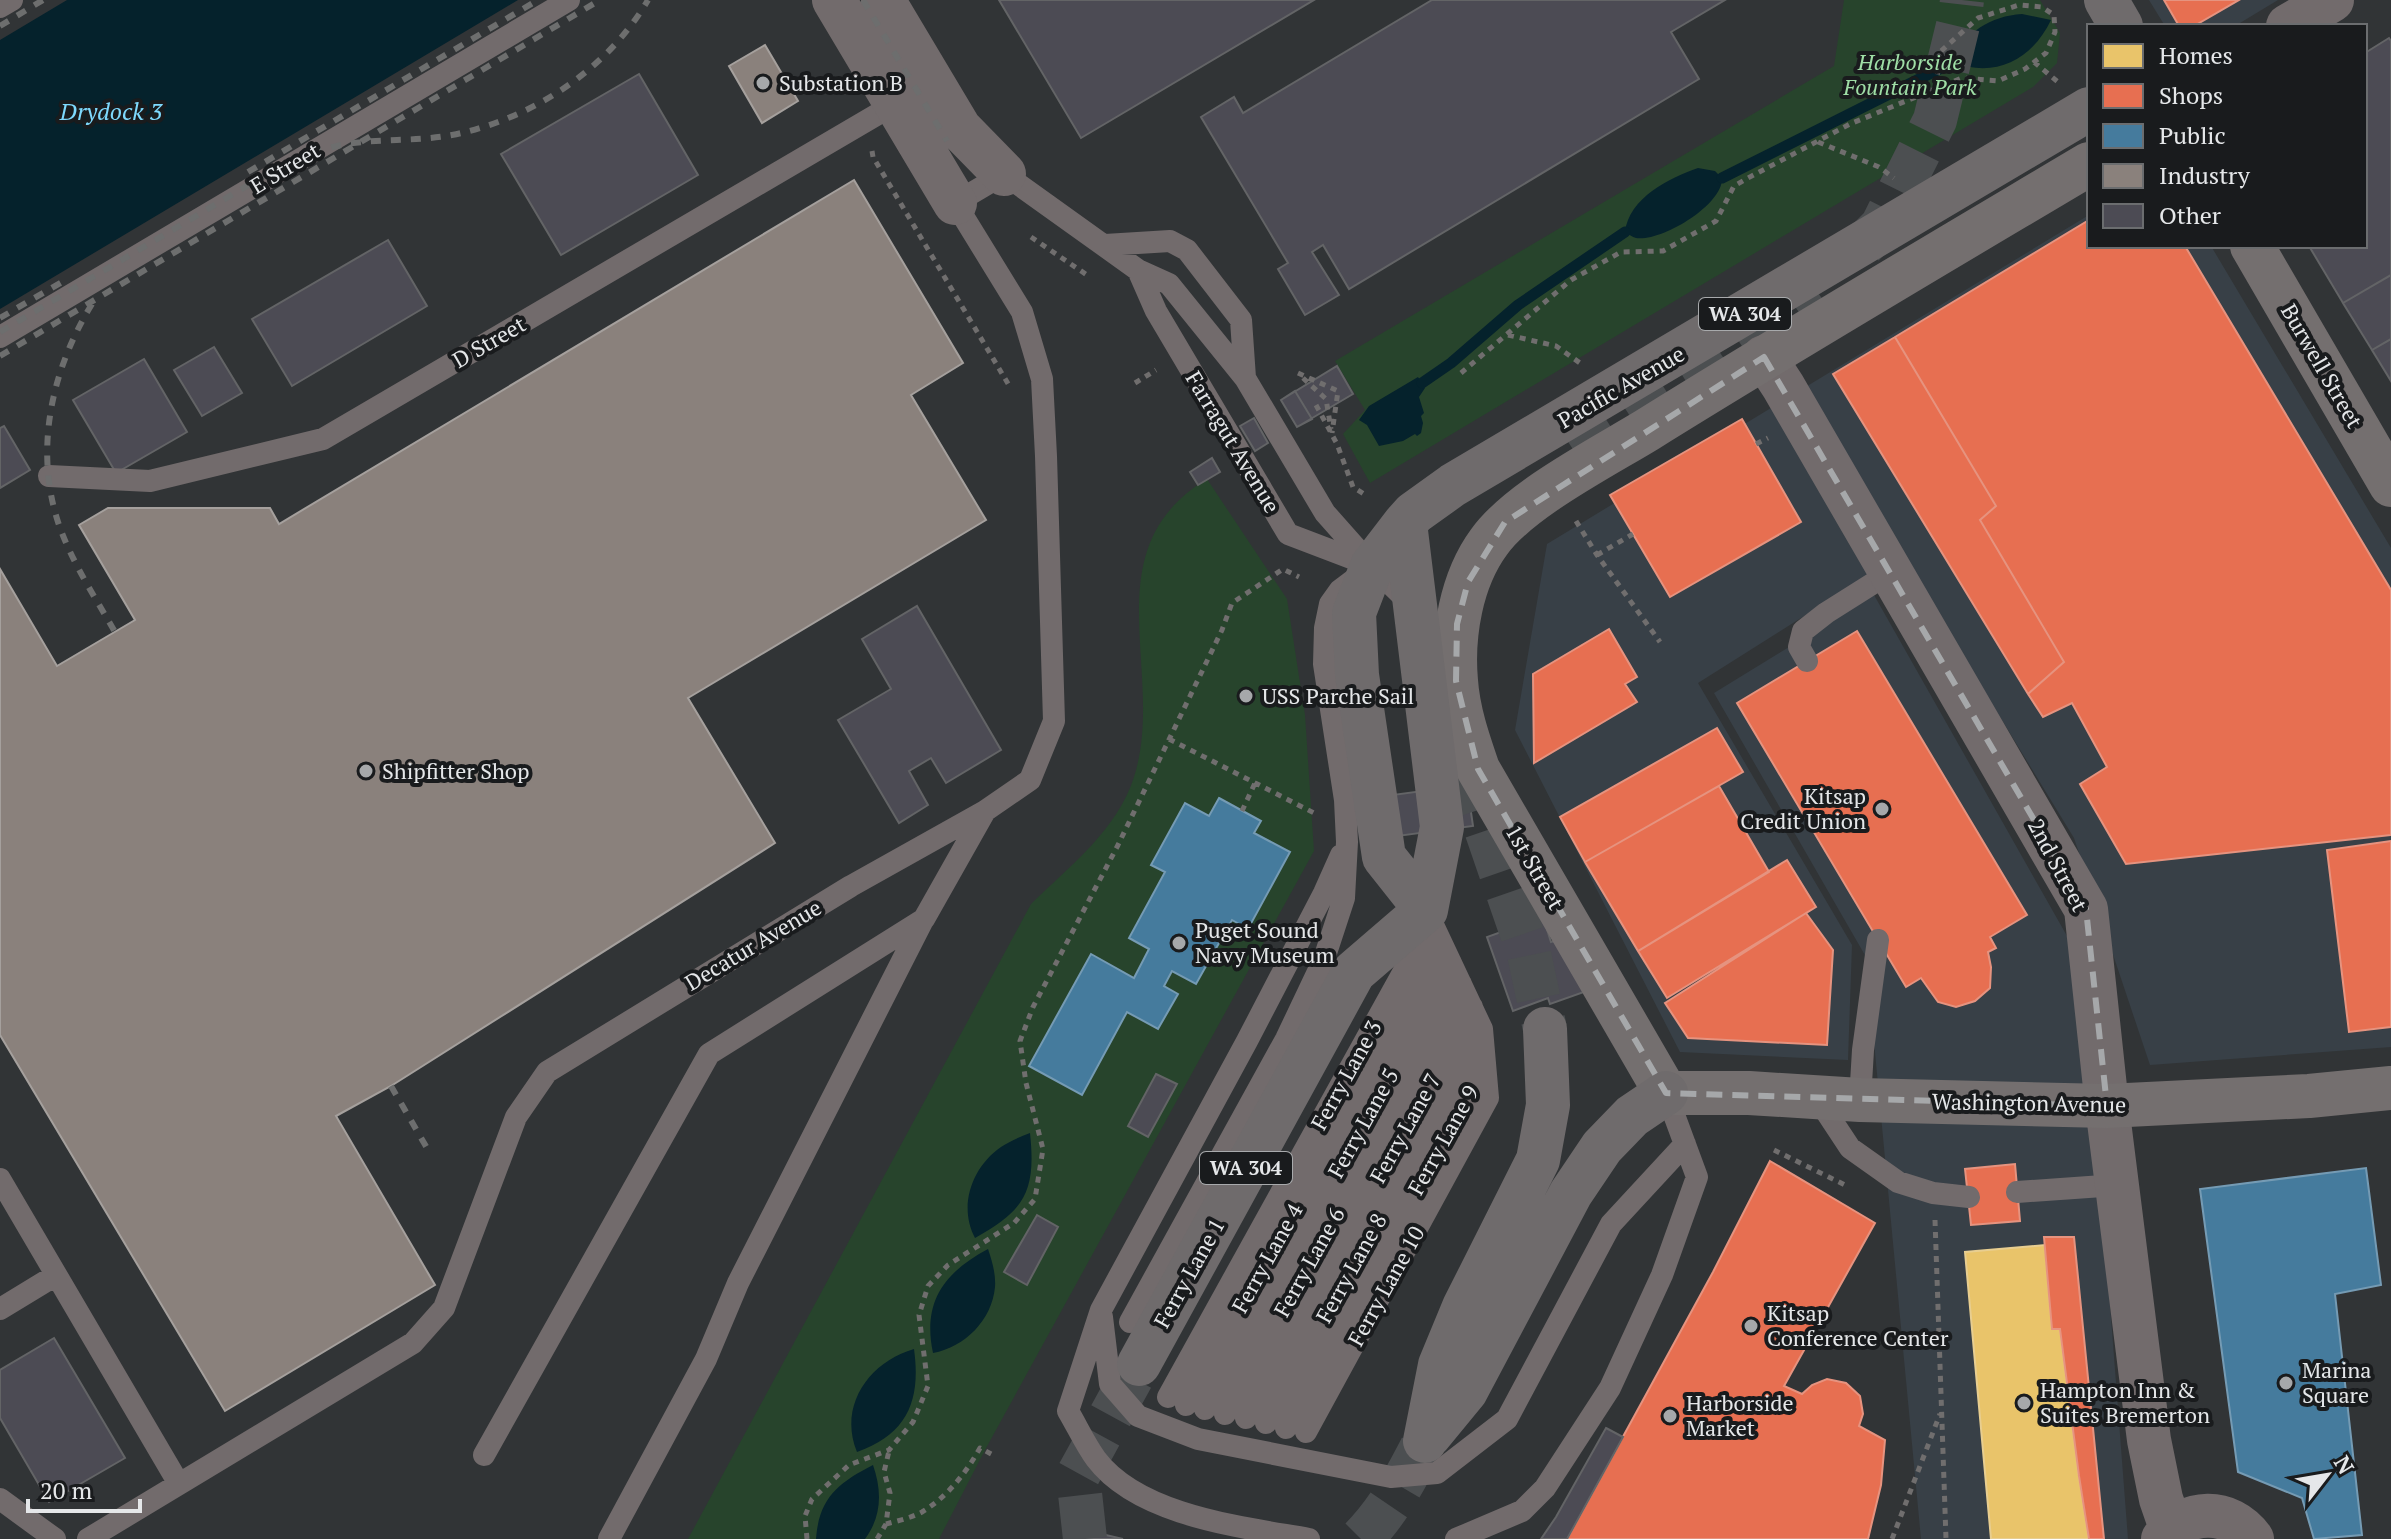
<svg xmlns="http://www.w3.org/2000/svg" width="2391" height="1539" font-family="'PT Serif',serif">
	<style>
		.built { fill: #384047 }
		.green { fill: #27442c }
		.water { fill: #05222c }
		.homes { fill: #e9c46a; stroke: #e8ce90; stroke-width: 2 }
		.shops { fill: #e76f51; stroke: #e6937f; stroke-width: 2 }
		.public { fill: #457b9d; stroke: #759bb4; stroke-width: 2 }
		.industry { fill: #8a817c; stroke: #a5a09d; stroke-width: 2 }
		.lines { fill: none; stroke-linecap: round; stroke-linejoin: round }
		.stream { stroke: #05222c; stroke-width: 11 }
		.building { fill: #4c4b54; stroke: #636466; stroke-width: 2 }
		.trunk-tunnel { stroke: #4c4f51; stroke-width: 44; stroke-dasharray: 44 22; stroke-linecap: butt }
		.path { stroke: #706e6e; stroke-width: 5; stroke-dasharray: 6 6; stroke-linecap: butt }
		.service { stroke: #726b6c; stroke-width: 22 }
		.minor { stroke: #726b6c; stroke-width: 44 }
		.tertiary { stroke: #726b6c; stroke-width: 44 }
		.secondary { stroke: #746f6f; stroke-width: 44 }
		.trunk { stroke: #6f6b6c; stroke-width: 44 }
		.rail { stroke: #6d6e6e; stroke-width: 6; stroke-dasharray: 10 10; stroke-linecap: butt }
		.marked { fill: none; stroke: #a6a8aa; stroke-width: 6; stroke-dasharray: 16 10; stroke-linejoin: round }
		.poi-dot { fill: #a6a8aa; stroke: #191b1d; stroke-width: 3 }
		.labels { text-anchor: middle; stroke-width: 8; stroke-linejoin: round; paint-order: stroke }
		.shield { fill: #191b1d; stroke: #a8aaac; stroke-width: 2 }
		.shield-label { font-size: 20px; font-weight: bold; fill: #e5e7e9 }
		.park-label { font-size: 22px; font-style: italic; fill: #9fdea6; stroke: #191b1d }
		.poi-label { font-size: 22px; fill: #e5e7e9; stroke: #191b1d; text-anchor: start }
		.street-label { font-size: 22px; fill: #e5e7e9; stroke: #191b1d }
		.water-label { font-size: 24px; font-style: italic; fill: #7ed9fd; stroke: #191b1d }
	</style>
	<rect width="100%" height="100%" fill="#313436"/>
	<path class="built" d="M2149,0H2278L2235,26H2165Z
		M2089,215V246H2211L2391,548V1047L2150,1065L2074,838L1901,555L1698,683L1852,945L1848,1060L1680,1052L1515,730L1547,544Z
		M1874,595L2084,966L2128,1539H1921L1866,957L1714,693Z"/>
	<path class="green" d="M1844,0H2040L2060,33L2057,63L2033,87L1370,483L1343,434L1365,410L1335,361L1834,66Z
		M1207,479L1287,599L1305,715L1314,851L985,1450L939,1539H688L1031,904C1069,867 1118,829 1134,777C1167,673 1090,550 1207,479Z"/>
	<path class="water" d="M67,0H518L0,309V40Z
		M2022,14L2051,20C2032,60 1994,79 1953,62C1964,32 1991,16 2022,14Z
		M1698,168L1715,171L1722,178C1723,205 1661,242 1636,238C1632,237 1629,234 1625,232C1629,198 1669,178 1698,168Z
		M1418,377L1425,388L1419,397L1424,413L1421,416L1423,423L1421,433L1417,436L1415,434L1403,441L1379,446L1367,425L1359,420L1369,406Z
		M1030,1133C1036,1190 1026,1210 975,1238C958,1206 972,1167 1001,1147C1010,1141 1020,1137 1030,1133Z
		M988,1249C992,1261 996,1274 995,1287C992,1320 965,1347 933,1353C922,1301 945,1272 988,1249Z
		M914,1349C921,1400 908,1434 857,1452C838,1406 869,1362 914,1349Z
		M873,1465C882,1491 882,1516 865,1539H816C819,1498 838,1483 873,1465Z"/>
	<path class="homes" d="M2045,1245L2052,1329H2060L2079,1476L2089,1539H1991L1965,1252Z"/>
	<path class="shops" d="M2164,0H2239L2194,26H2179Z
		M2089,220V246H2185L2391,590V835L2126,864L2080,784L2107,767L2072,703L2043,717L2028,694L2064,662L1980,520L1996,506L1895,337Z
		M1895,337L1996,506L1980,520L2064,662L2028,694L1833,374Z
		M1742,419L1801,522L1670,597L1610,495Z
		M1609,629L1637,677L1625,684L1637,702L1534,763L1533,674Z
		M1857,631L2027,915L1990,937L1996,948L1988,952L1991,967L1990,988L1975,1001L1956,1007L1938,1002L1921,978L1906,987L1737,703Z
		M1717,728L1743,772L1585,862L1560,817Z
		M1719,786L1769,872L1638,951L1585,862Z
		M2391,841V1027L2349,1032L2327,850Z
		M1787,860L1816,907L1667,998L1638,951Z
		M1806,913L1833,950L1827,1045L1688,1038L1665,1003Z
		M1770,1161L1875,1223L1784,1386L1802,1394L1812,1385L1827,1379L1846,1383L1860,1396L1863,1414L1859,1426L1885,1440L1881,1485L1868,1539H1567L1713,1272Z
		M2015,1164L2020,1221L1971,1225L1965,1169Z
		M2044,1237H2074L2104,1539H2089L2079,1476L2060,1329H2052Z"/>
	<path class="public" d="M1219,798L1261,821L1254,833L1290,852L1248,929L1232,920L1196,984L1172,971L1164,986L1178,994L1158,1029L1127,1012L1082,1095L1029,1066L1091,954L1134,978L1149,949L1129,938L1165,872L1151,865L1185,803L1209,816Z
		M2366,1168L2381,1285L2335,1294L2362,1535L2314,1539L2302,1498L2238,1472L2200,1189Z"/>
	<path class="industry" d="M765,45L798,101L762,123L729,66Z
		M854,180L963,363L911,395L986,520L688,698L775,843L391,1086L336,1116L435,1285L225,1411L0,1035V569L57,666L135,620L79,525L108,508H270L279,524Z"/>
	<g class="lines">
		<path class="stream" d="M1722,178L1953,62
			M1422,383L1451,363L1518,305L1625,232"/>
	</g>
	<path class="building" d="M999,0H1314L1081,138Z
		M1432,0H1725L1671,32L1699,79L1349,289L1323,245L1312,252L1339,295L1305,315L1278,269L1288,263L1201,117L1234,97L1243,113Z
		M2389,38L2391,41V275L2343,303L2309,246H2365V53Z
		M639,74L698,175L561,255L501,154Z
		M388,240L427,306L292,386L252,319Z
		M2391,275V339L2372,350L2343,303Z
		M2391,339V381L2372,350Z
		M214,347L242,393L202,416L174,370Z
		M144,359L187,432L116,473L73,400Z
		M1337,366L1353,394L1297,427L1281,400Z
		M1295,391L1312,419L1297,427L1281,400Z
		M1254,418L1268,443L1255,451L1240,426Z
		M4,426L30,470L0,488V428Z
		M1212,458L1220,472L1198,485L1190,472Z
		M917,606L1001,750L946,783L931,758L909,771L928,805L899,823L838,720L891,689L862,639Z
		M1467,785L1473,826L1375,839L1370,798Z
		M1543,917L1551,942L1561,939L1584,992L1550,1004L1548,998L1513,1011L1487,937Z
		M1156,1074L1177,1084L1148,1137L1128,1126Z
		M1037,1215L1058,1227L1027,1285L1004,1272Z
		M54,1338L125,1458L49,1502L0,1418V1370Z
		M1606,1428L1623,1437L1567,1539H1541L1556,1517Z
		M1067,1526L1123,1539H1064Z"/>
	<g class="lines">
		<path class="trunk-tunnel" d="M1863,245L1882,226L1935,120L1960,17L1962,0
			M1574,451L1750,337L1816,290
			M1465,768L1529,954L1545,1029
			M1085,1539L1078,1475L1139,1364
			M1361,1539C1389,1511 1407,1476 1425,1441"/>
		<path class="path" d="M2034,62L2058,82
			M1818,142L1879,167L1894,178
			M872,151L873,157L1010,387
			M1031,237L1087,275
			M1508,335L1556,346L1580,363
			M1298,373L1338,391L1332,433
			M1461,373L1571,280L1621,252L1663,251L1716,221L1734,186L1748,178L1850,124L1962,78L1998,81L2025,69L2046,53L2055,32L2054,15L2042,7L2019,5L1978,18L1941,51L1935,91
			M1303,378L1326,399L1331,429
			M1135,383L1156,370
			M1316,405L1337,444L1353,487L1367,496
			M1756,444L1768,438
			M1576,521L1597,555L1660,642
			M1597,555L1633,534
			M1169,739L1318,815
			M1242,811L1255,783
			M1774,1150L1845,1185
			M1935,1220L1946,1539
			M886,1524C897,1521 911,1518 922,1512C947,1497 966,1473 980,1448L995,1456
			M807,1539L805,1516L812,1499L849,1465L889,1450L913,1422L928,1386L919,1315L928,1286L948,1265L1014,1223L1035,1199L1043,1149L1026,1083L1020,1041L1033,1007L1118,845L1222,630L1232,603L1283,569L1299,577
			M877,1539L886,1524L890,1493L884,1472L889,1451
			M1892,1539L1940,1414"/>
		<path class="service" d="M0,7L12,0
			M1105,245L1170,241L1187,250L1241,320L1245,378
			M1138,270L1156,311L1288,534L1372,566L1412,605
			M0,337L569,0
			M49,476L150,481L323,439L895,104
			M1807,661L1799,647L1803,631L1826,613L1891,572
			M1817,1098L1850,1148L1898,1182L1933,1193L1969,1197
			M1860,1100L1863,1050L1878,940
			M0,1179L179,1484
			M2017,1192L2117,1185
			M0,1309L56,1275
			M1102,1317L1110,1384L1138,1416L1198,1439L1391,1477L1437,1473L1507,1419L1611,1224L1685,1144
			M1168,1397L1431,922
			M1186,1405L1441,943
			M1205,1409L1451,963
			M1225,1414L1461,984
			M1246,1418L1472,1007
			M1266,1423L1482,1030
			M1286,1428L1485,1063
			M1306,1432L1488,1098L1482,1029L1426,910
			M484,1455L709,1054L924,919L985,811
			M0,1499L55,1539
			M88,1539L413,1343L444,1308L516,1117L547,1072L851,886L985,811L1030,780L1054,721L1046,456L1042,379L1022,312L955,203L1004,174L1138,270L1169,284L1245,378L1325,513L1372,566L1340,590L1330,604L1325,628L1324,664L1345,800L1347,842L1344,898L1324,959L1286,1039L1130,1322
			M609,1539L706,1359L738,1283L923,920
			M1309,1539C1242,1527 1139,1516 1096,1459C1085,1444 1077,1426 1068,1411L1101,1310L1247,1041L1324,893L1341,855
			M1456,1539L1522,1511L1545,1488L1610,1388L1662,1275L1697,1177L1666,1093"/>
		<path class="minor" d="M834,0L955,203
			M883,0L960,129L1004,174
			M1764,357L1783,386L2086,909L2107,1106L2149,1440L2161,1499L2171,1528
			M2163,1539C2186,1509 2229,1507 2252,1539"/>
		<path class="tertiary" d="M2288,26L2332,0"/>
		<path class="secondary" d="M2089,164C1941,252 1793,339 1647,430C1601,458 1519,500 1489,542C1461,580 1452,635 1456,681C1458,711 1468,740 1478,769L1666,1093H1749L1860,1100L2107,1106L2309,1096L2391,1088
			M2252,246L2391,485"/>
		<path class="trunk" d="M2106,0L2121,26
			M1426,910L1384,857L1357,675L1354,613L1372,566L1405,523L1414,513L1453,485L2089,109
			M1139,1364L1354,972L1426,910L1442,827L1405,523
			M1429,1436L1466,1391L1571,1193L1602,1147L1632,1116L1666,1093
			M1425,1441L1440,1365L1464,1307L1538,1160L1548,1105L1545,1029"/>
		<path class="rail" d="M863,0L947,141
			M0,26L43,0
			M248,172L538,0
			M92,304C52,369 34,448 58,522C71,561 95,597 115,632
			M0,318L62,282
			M0,332L267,174C291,162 315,151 341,145C378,138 415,142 452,135C532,119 607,70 648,0
			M0,356L600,0
			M391,1086L431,1155"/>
	</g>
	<path class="marked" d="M1764,357L2086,909L2107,1106L1666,1093L1478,769L1456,681L1457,624L1468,582L1505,522Z"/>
	<g class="poi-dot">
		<circle cx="763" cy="83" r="8"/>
		<circle cx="1246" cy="696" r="8"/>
		<circle cx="366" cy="771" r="8"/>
		<circle cx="1882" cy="809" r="8"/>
		<circle cx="1179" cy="943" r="8"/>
		<circle cx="1751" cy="1326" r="8"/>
		<circle cx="2286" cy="1383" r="8"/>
		<circle cx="2024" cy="1403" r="8"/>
		<circle cx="1670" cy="1416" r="8"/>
	</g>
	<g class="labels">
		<g class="shield">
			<rect x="1699" y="298" width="92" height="32" rx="6"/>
			<rect x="1200" y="1152" width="92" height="32" rx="6"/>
		</g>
		<g class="shield-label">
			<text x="1745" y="321">WA 304</text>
			<text x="1246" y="1175">WA 304</text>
		</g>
		<g class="park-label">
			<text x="1910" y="70">Harborside<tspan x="1910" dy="25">Fountain Park</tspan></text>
		</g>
		<g class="poi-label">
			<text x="779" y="91">Substation B</text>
			<text x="1262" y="704">USS Parche Sail</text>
			<text x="382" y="779">Shipfitter Shop</text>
			<text x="1866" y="804" text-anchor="end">Kitsap<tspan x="1866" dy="25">Credit Union</tspan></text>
			<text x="1195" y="938">Puget Sound<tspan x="1195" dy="25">Navy Museum</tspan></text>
			<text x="1767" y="1321">Kitsap<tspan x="1767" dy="25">Conference Center</tspan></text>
			<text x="2302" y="1378">Marina<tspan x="2302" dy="25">Square</tspan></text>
			<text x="2040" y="1398">Hampton Inn &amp;<tspan x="2040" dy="25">Suites Bremerton</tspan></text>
			<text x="1686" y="1411">Harborside<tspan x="1686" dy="25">Market</tspan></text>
		</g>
		<g class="street-label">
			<text transform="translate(285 168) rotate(-31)" y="8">E Street</text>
			<text transform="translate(489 342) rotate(-30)" y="8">D Street</text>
			<text transform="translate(2322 366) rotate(60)" y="8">Burwell Street</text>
			<text transform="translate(1621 387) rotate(-30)" y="8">Pacific Avenue</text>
			<text transform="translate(1233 442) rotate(59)" y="8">Farragut Avenue</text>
			<text transform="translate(2058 865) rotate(62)" y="8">2nd Street</text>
			<text transform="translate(1535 867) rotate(60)" y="8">1st Street</text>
			<text transform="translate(753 945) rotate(-31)" y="8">Decatur Avenue</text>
			<text transform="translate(1346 1075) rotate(-61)" y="8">Ferry Lane 3</text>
			<text transform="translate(2029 1103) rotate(1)" y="8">Washington Avenue</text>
			<text transform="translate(1363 1123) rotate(-61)" y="8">Ferry Lane 5</text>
			<text transform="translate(1405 1128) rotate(-61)" y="8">Ferry Lane 7</text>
			<text transform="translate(1443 1140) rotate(-61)" y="8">Ferry Lane 9</text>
			<text transform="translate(1267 1258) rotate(-61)" y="8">Ferry Lane 4</text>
			<text transform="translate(1309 1262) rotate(-61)" y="8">Ferry Lane 6</text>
			<text transform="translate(1351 1268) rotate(-61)" y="8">Ferry Lane 8</text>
			<text transform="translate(1189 1273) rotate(-61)" y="8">Ferry Lane 1</text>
			<text transform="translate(1386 1286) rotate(-61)" y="8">Ferry Lane 10</text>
		</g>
		<g class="water-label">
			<text x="111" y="120">Drydock 3</text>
		</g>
	</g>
	<rect x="2087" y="24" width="280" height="224" fill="#191b1d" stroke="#6b6d6f" stroke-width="2"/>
	<rect x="2103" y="44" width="40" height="24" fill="#e9c46a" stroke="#6b6d6f" stroke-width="2"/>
	<text x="2159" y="64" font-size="24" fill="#e5e7e9">Homes</text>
	<rect x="2103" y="84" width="40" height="24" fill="#e76f51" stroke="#6b6d6f" stroke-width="2"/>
	<text x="2159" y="104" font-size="24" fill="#e5e7e9">Shops</text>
	<rect x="2103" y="124" width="40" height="24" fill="#457b9d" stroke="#6b6d6f" stroke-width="2"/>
	<text x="2159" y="144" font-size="24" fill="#e5e7e9">Public</text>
	<rect x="2103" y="164" width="40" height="24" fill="#8a817c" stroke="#6b6d6f" stroke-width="2"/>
	<text x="2159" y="184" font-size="24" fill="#e5e7e9">Industry</text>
	<rect x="2103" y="204" width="40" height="24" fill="#4c4b54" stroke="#6b6d6f" stroke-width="2"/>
	<text x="2159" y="224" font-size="24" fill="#e5e7e9">Other</text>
	<g transform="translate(2327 1475) rotate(59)" stroke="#191b1d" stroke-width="6" paint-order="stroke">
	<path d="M0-6L14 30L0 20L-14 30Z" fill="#e5e7e9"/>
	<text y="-12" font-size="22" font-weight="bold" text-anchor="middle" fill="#e5e7e9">N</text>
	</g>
	<path d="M28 1499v12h112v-12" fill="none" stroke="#e5e7e9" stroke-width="4"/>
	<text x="40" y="1499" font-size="24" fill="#e5e7e9" stroke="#191b1d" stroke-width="6" paint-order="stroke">20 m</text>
</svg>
